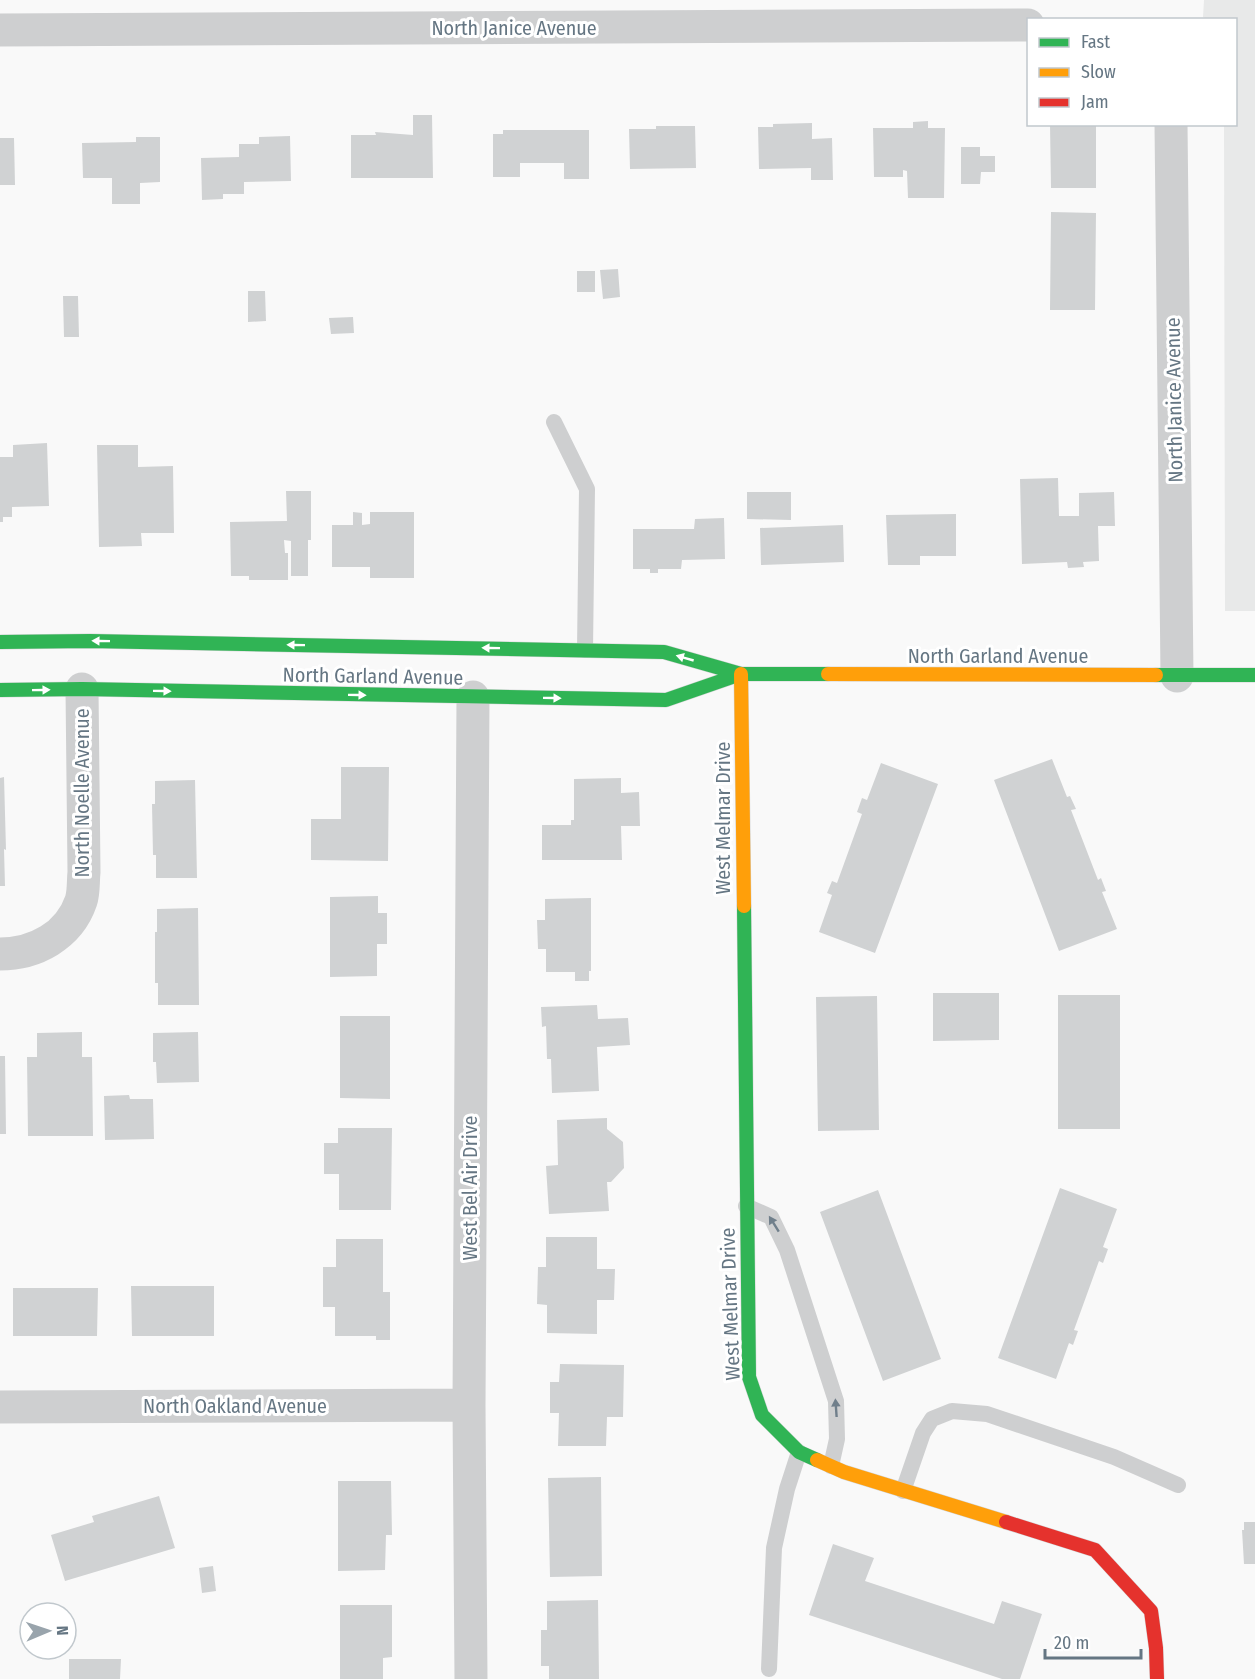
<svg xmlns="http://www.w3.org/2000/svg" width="1255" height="1679" font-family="'Fira Sans Condensed',sans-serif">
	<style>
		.built { fill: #e8e9e9 }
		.building { fill: #d0d2d3 }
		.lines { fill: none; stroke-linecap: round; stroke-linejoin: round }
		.fast-casing { stroke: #d5d6d7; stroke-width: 15 }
		.slow-casing { stroke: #d5d6d7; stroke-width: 15 }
		.jam-casing { stroke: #d5d6d7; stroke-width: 15 }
		.lane { stroke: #cecfd0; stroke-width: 16 }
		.street { stroke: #cecfd0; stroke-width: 33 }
		.fast { stroke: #30b455; stroke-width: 14 }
		.slow { stroke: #ff9f0a; stroke-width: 14 }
		.jam { stroke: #e5322d; stroke-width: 14 }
		.oneway { fill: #fff }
		.oneway2 { fill: #707f8b }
		.labels { text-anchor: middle; stroke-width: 6; stroke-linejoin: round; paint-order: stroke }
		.street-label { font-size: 20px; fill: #657683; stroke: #fff }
	</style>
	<rect width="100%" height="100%" fill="#f9f9f9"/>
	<path class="built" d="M1204,0H1255V611H1225L1224,125L1236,124V20L1207,19L1203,17Z"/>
	<path class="building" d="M413,115H432L433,178H351V135H376L375,132L413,135Z
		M928,121V128H945L944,198H908L907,171L903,170V177H874L873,128H913V122Z
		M812,123V139L832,138L833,180H811V168L759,169L758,127H773V124Z
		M1050,124H1096V188H1051Z
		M656,126H695L696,168L630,169L629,129H656Z
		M503,130H589V179H564V163H520V177H493V134H503Z
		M290,136L291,181L244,182V194H223V199L202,200L201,158L239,157V144H259V137Z
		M136,137H160V182L140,183V204H112V178H83L82,143L136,142Z
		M0,138H14L15,185H0Z
		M961,147H980V156H995V172H981L980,184H961Z
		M1051,212L1096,213L1095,310H1050Z
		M618,269L620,297L603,299L600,270Z
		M577,271H595V292H577Z
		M248,291H265L266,321L248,322Z
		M63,296H78L79,337H64Z
		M353,317L354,333L331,334L329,318Z
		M47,443L49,506L12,507V517H3V522H0V457H13V445Z
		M97,445H138V467L173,466L174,533H141L142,546L99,547Z
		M1058,478L1059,516H1079V493L1114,492L1115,526H1098L1099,561L1083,562L1084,567L1068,568L1067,562L1022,564L1020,479Z
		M286,491H311V540H308V576H291V541L284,540L285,553H288V580H249V576H231L230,522L287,521Z
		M747,492H791V520L747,519Z
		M353,512L362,513V525L370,524V512H414V578H370V567H332V525H353Z
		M956,514V556H920V565H888L886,515Z
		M724,518L725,559L682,560L681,569H658V573H650V569H633V529H694L695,519Z
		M843,525L844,562L761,565L760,528Z
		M1052,759L1067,797L1070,796L1076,809L1071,810L1098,880L1101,878L1106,891L1102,892L1117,929L1059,951L994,780Z
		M881,763L938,784L875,953L819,932L832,895L827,893L832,881L837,883L862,814L857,812L862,798L867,800Z
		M341,767H389L388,861L311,860V819H341Z
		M4,777L6,850L4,849L5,886H0V778Z
		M621,778V793L639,792L640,826H621L622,860H542V825H571V820H574V779Z
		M195,780L197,878H156V855H153L152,804H155V781Z
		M378,896V913H387V944H377V976L330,977V897Z
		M591,898V971H589V981H575V972H546V949H538L537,920H545V899Z
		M198,908L199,1005H158V983H155V932H157V909Z
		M933,993H999V1040L933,1041Z
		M1058,995H1120V1129H1058Z
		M877,996L879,1130L818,1131L816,997Z
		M597,1005L598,1019L628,1018L630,1045L597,1047L599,1091L552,1093L551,1059H547L546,1026L542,1027L541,1007Z
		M340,1016H390V1099L340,1098Z
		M82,1032V1057H92L93,1136H28L27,1057H37V1033Z
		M198,1032L199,1082L157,1083L156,1062H153V1033Z
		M0,1056H5L6,1134H0Z
		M129,1095L130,1099H153L154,1139L105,1140L104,1096Z
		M607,1118V1129L623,1142L624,1168L611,1182H607L609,1211L549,1214L546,1166L558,1165L557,1120Z
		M338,1128H392L391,1210H339V1174H324V1143H338Z
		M1060,1188L1117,1209L1103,1247L1108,1249L1103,1263L1099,1261L1074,1330L1078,1331L1073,1345L1069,1343L1056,1379L998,1358Z
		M878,1190L941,1359L883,1381L820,1212Z
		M546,1237H597V1269H615L614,1300H597V1334L547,1333V1305L537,1304L538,1267H546Z
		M336,1239H383V1292H390V1340H376V1336H335V1307H323V1267H336Z
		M131,1286H214V1336H132Z
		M13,1288H98L97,1336H13Z
		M560,1364L624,1365L623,1417H607L606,1446H558L559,1413H550V1382H559Z
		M601,1477L602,1576L550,1577L548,1478Z
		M338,1481H391L392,1535H386L385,1570L338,1571Z
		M159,1496L175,1548L65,1581L51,1535L94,1522L92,1516Z
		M1244,1522H1255V1564H1244L1242,1530H1244Z
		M833,1544L874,1558L865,1581L994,1624L1002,1601L1042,1614L1020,1679H1002L809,1615Z
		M213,1566L216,1591L202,1593L199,1568Z
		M598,1600L599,1679H549V1666H541V1630H547V1601Z
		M340,1605H392V1657L383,1658V1679H340Z
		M69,1659H121L120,1679H69Z"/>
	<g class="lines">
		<g class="fast-casing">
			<path id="fast" d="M0,642L90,641L664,652L741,674H828
				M1156,675H1255
				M0,690L82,689L666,700L741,674
				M744,906L749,1377L762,1415L799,1452L817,1460"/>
		</g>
		<g class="slow-casing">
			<path id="slow" d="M741,674L744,906
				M828,674L1156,675
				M817,1460L844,1472L1006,1522"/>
		</g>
		<g class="jam-casing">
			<path id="jam" d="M1006,1522L1095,1550L1151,1611L1156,1648L1157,1679"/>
		</g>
		<path class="lane" d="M554,422L587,489L585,650
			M746,1206L771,1217L787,1250L836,1401L837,1439L831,1466
			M903,1491L923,1433L932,1419L952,1411L987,1414L1114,1457L1178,1485
			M769,1669L774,1548L787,1489L799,1452"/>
		<path class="street" d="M0,30L1028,25
			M1171,124L1177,676
			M0,954C35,954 69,936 81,901C84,892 83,881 84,872L82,689
			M0,1407L469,1405
			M471,1679L469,1405L473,697"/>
		<use href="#fast" class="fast"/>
		<use href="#slow" class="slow"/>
		<use href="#jam" class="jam"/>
	</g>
	<defs><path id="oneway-solid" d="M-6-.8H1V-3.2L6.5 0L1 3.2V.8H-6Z" transform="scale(1.5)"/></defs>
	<g class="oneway">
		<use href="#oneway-solid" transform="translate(101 641) rotate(-179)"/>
		<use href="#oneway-solid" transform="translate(296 645) rotate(-179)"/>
		<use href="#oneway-solid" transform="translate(491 648) rotate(-179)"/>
		<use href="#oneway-solid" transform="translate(685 658) rotate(-164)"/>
		<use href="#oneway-solid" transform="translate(41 690) rotate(-1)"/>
		<use href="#oneway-solid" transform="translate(162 691) rotate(1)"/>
		<use href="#oneway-solid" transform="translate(357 695) rotate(1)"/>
		<use href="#oneway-solid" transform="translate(552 698) rotate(1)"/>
	</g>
	<g class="oneway2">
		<use href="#oneway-solid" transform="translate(774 1224) rotate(-122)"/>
		<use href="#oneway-solid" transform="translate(836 1408) rotate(-94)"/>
	</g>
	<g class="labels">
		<g class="street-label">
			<text x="514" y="35">North Janice Avenue</text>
			<text transform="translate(1174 400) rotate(-91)" y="7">North Janice Avenue</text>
			<text x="998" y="663">North Garland Avenue</text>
			<text transform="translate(373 676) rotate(1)" y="7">North Garland Avenue</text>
			<text transform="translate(82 793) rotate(-90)" y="7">North Noelle Avenue</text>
			<text transform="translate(723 818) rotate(-90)" y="7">West Melmar Drive</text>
			<text transform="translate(470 1188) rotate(-90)" y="7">West Bel Air Drive</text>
			<text transform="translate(730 1304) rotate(-92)" y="7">West Melmar Drive</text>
			<text x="235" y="1413">North Oakland Avenue</text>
		</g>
	</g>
	<rect x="1027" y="18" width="210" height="108" fill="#ffffff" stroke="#c1c8cd" stroke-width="1.5"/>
	<rect x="1039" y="38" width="30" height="9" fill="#30b455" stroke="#c1c8cd" stroke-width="1.5"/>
	<text x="1081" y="48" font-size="18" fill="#657683">Fast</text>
	<rect x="1039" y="68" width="30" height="9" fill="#ff9f0a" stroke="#c1c8cd" stroke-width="1.5"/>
	<text x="1081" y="78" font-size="18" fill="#657683">Slow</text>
	<rect x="1039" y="98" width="30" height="9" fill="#e5322d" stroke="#c1c8cd" stroke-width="1.5"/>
	<text x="1081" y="108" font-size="18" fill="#657683">Jam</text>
	<g transform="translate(48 1631) rotate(88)"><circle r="28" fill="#ffffff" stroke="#c1c8cd" stroke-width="1.5"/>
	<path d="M0-4.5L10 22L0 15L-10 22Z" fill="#99a4ac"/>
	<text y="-9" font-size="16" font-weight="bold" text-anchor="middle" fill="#657683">N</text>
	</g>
	<path d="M1045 1649v9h96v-9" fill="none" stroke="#657683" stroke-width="3"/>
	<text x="1054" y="1649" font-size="18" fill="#657683" stroke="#ffffff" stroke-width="4.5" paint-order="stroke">20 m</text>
</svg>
